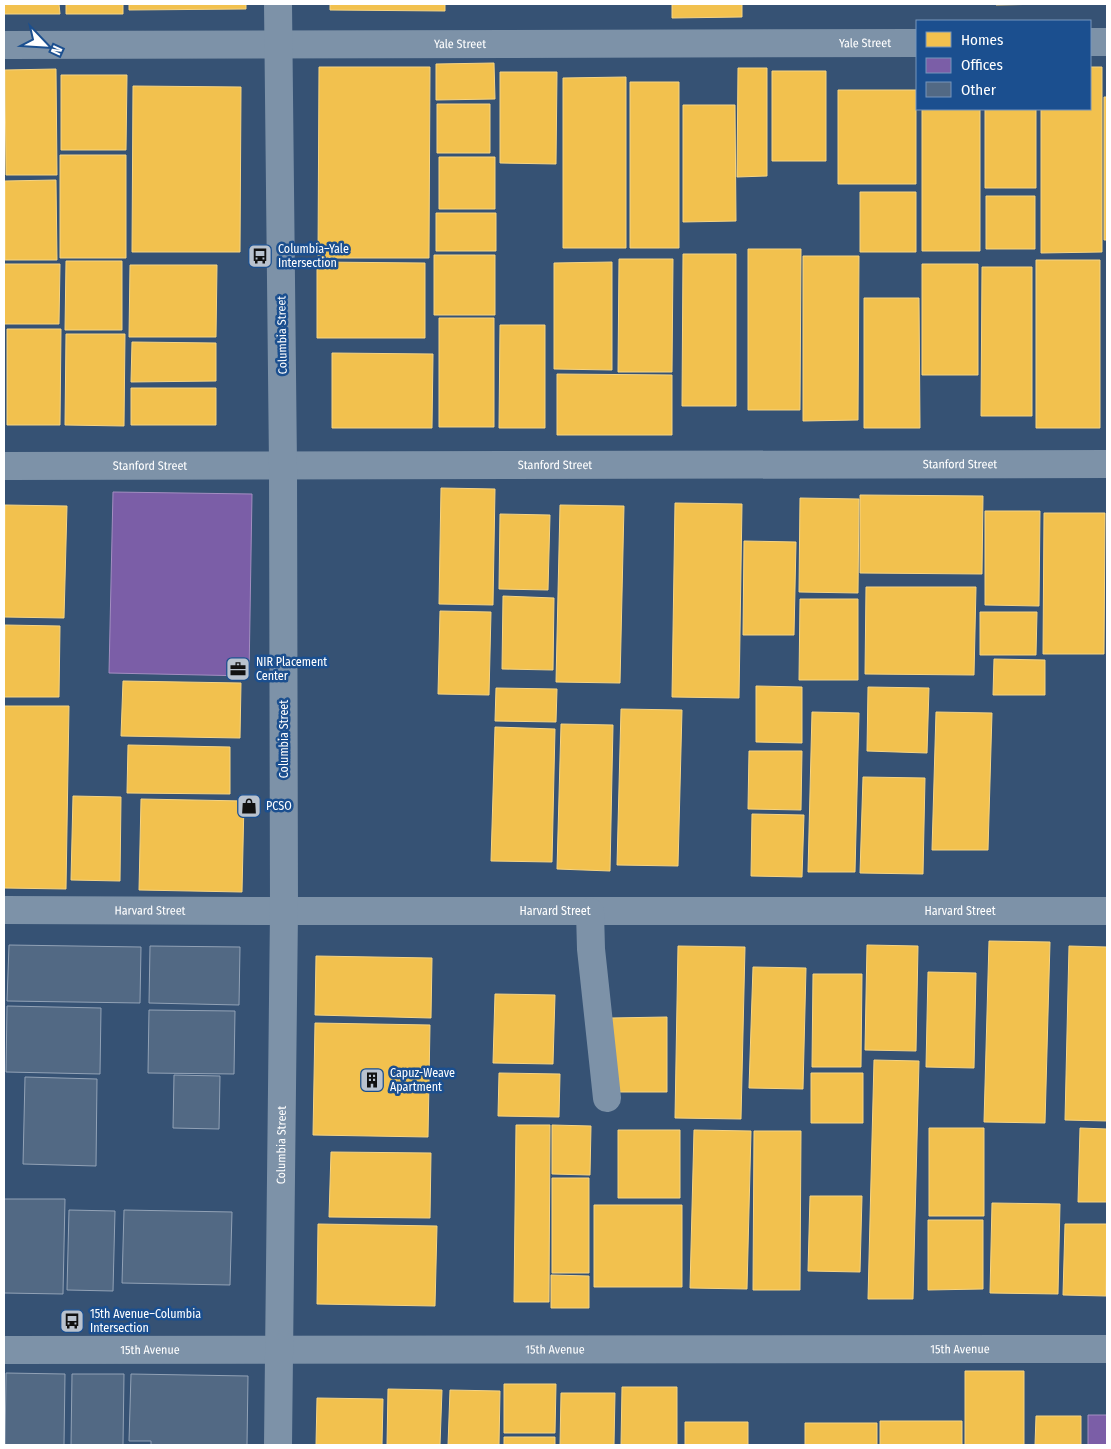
<svg xmlns="http://www.w3.org/2000/svg" width="1111" height="1449" font-family="'Fira Sans Condensed',sans-serif">
	<style>
		.homes { fill: #f2c14e; stroke: #f6d483 }
		.offices { fill: #7b5ea7; stroke: #a38ec1 }
		.building { fill: #526984; stroke: #92a2b6 }
		.lines { fill: none; stroke-linecap: round; stroke-linejoin: round }
		.minor { stroke: #7d92a8; stroke-width: 28 }
		.labels { text-anchor: middle; stroke-width: 5; stroke-linejoin: round; paint-order: stroke }
		.street-label { font-size: 12px; fill: #fff; stroke: #1b4f8f }
		.poi-label { font-size: 12px; fill: #fff; stroke: #1b4f8f; text-anchor: start }
	</style>
	<rect width="100%" height="100%" fill="#365274"/>
	<path class="homes" d="M4,4H59L60,14H4Z
		M66,4H123V14H66Z
		M129,4H246V9L129,10Z
		M330,4H445V11L330,10Z
		M672,4H742V17L672,18Z
		M996,4H1051L996,5Z
		M494,63L495,99L436,100V64Z
		M319,67H430L429,258H318Z
		M1090,67H1102V252L1041,253V109H1090Z
		M738,68H767V176L737,177Z
		M56,69L57,175H6L5,70Z
		M772,71H826V161H772Z
		M500,72H557L556,164L500,163Z
		M61,75H127L126,150H61Z
		M626,77V248H563V78Z
		M630,82H679V248H630Z
		M133,86L241,87L240,252H132Z
		M838,90H916V184H838Z
		M1104,97H1107V240H1104Z
		M437,104H490V153H437Z
		M683,105H735L736,221L683,222Z
		M922,109H980V251H922Z
		M985,109H1036V188H985Z
		M60,155H126V258H60Z
		M439,157H495V209H439Z
		M56,180L57,260H5V181Z
		M860,192H916V252H860Z
		M986,196H1035V249H986Z
		M436,213H496V251H436Z
		M748,249H801L800,410H748Z
		M683,254H736V406H682Z
		M434,255H495V315H434Z
		M803,256H859L858,420L803,421Z
		M619,259H673L672,372H618Z
		M1036,260H1100V428H1036Z
		M66,261H122V330H65Z
		M317,262L425,263V338H317Z
		M612,262V370L554,369V263Z
		M4,264H60L59,324H4Z
		M922,264H978V375H922Z
		M130,265H217L216,337H129Z
		M982,267H1032V416H981Z
		M864,298H919L920,428H864Z
		M439,318H494V427H439Z
		M500,325H545V428H499Z
		M7,329H61L60,425H7Z
		M66,334H125L124,426L65,425Z
		M132,342L216,343V381L131,382Z
		M332,353L433,354L432,428H332Z
		M557,374L672,375V435H557Z
		M131,388H216V425H131Z
		M441,488L495,489L493,605L439,604Z
		M860,495L983,496L982,574L860,573Z
		M800,498L859,499L858,593L799,592Z
		M675,503L742,504L739,698L672,697Z
		M5,505L67,506L64,618L4,617Z
		M560,505L624,506L620,683L556,682Z
		M985,511H1040L1039,606L985,605Z
		M1044,513H1105L1104,654H1043Z
		M500,514L550,515L548,590L499,589Z
		M744,541L796,542L794,635H743Z
		M866,587H976L974,675L865,674Z
		M503,596L554,598L553,670L502,669Z
		M800,599H858V680H799Z
		M440,611L491,612L489,695L438,694Z
		M980,612H1037L1036,655H980Z
		M5,625L60,626L59,697H4Z
		M994,659L1045,660V695H993Z
		M123,681L241,683L240,738L121,736Z
		M756,686L802,687V743L756,742Z
		M868,687L929,688L927,753L867,751Z
		M496,688L557,689L556,722L495,721Z
		M4,706H69L66,889L4,888Z
		M621,709L682,710L678,866L617,865Z
		M812,712L859,713L855,872H808Z
		M936,712L992,713L988,850H932Z
		M561,724L613,725L610,871L557,869Z
		M495,727L555,729L552,862L491,861Z
		M128,745L230,747V794L127,793Z
		M749,751H802L801,810L748,809Z
		M863,777L925,778L923,874L860,873Z
		M73,796L121,797L120,881L71,880Z
		M141,799L244,801L242,892L139,890Z
		M752,814L804,815L802,877L751,876Z
		M989,941L1050,942L1045,1123L984,1122Z
		M867,945L918,946L916,1051L865,1050Z
		M678,946L745,947L741,1119L675,1118Z
		M1069,946L1107,947V1121L1065,1120Z
		M316,956L432,958L431,1018L315,1015Z
		M753,967L806,968L803,1089L749,1088Z
		M928,972L976,973L974,1068L926,1067Z
		M813,974H862L861,1067H812Z
		M495,994L555,995L553,1064L493,1063Z
		M667,1017V1092H611V1018Z
		M315,1023L430,1025L428,1137L313,1135Z
		M874,1060L919,1061L913,1299H868Z
		M499,1073L560,1074L559,1117L498,1116Z
		M811,1073H863V1123H811Z
		M516,1125H550L549,1302H514Z
		M552,1125L591,1126L590,1175L552,1174Z
		M929,1128H984V1216H929Z
		M1080,1128L1107,1129V1202H1078Z
		M618,1130H680V1198H618Z
		M694,1130L751,1131L747,1289L690,1288Z
		M754,1131H801L800,1290H753Z
		M331,1152L431,1153L430,1218L329,1217Z
		M552,1178H589V1273H552Z
		M810,1196H862L860,1272L808,1271Z
		M992,1203L1060,1204L1058,1294L990,1293Z
		M594,1205H682V1287H594Z
		M928,1220H983V1289L928,1290Z
		M318,1224L437,1226L435,1306L317,1304Z
		M1065,1224H1107L1106,1296L1063,1295Z
		M551,1275L589,1276V1308H551Z
		M965,1371H1024V1445H965Z
		M504,1384H556L555,1433H504Z
		M622,1387H677V1445H621Z
		M388,1389L442,1390L440,1445H387Z
		M450,1390L500,1391L499,1445H448Z
		M561,1393H615L614,1445H560Z
		M317,1398L383,1399L382,1445H316Z
		M1036,1416H1081V1445H1035Z
		M880,1421H962V1445H880Z
		M685,1422H748V1445H685Z
		M805,1423H877V1445H805Z
		M504,1437H555V1445H504Z"/>
	<path class="offices" d="M113,492L252,494L249,676L109,673Z
		M1088,1415H1107V1445H1088Z"/>
	<path class="building" d="M9,945L141,947L140,1003L7,1001Z
		M150,946L240,947L239,1005L149,1003Z
		M7,1006L101,1008L100,1074L6,1072Z
		M149,1010L235,1011L234,1074L148,1073Z
		M174,1075L220,1076L219,1129L173,1128Z
		M25,1077L97,1079L96,1166L23,1164Z
		M4,1199H65L63,1294L4,1293Z
		M69,1210L115,1211L113,1291L67,1290Z
		M124,1210L232,1212L230,1285L122,1283Z
		M6,1373L65,1374L64,1445H5Z
		M72,1374H124L123,1445H71Z
		M131,1374L248,1376L247,1445H151V1441H129Z"/>
	<g class="lines">
		<g class="minor">
			<path d="M1090,42H1107"/>
			<path id="s1" d="M4,45L917,43"/>
			<path id="s2" d="M4,466L1107,464"/>
			<path id="s3" d="M4,910L284,911H1107"/>
			<path d="M590,912L591,949L607,1098"/>
			<path id="s4" d="M4,1350L1107,1349"/>
			<path id="s5" d="M278,1445L284,911L283,465L278,4"/>
		</g>
	</g>
	<defs>
		<g id="bus-square" transform="scale(1.25)"><rect x="-9" y="-9" width="18" height="18" rx="4" fill="#b9c2ce" stroke="#1b4f8f"/><path d="M-5-6H5V4H4V6H2V4H-2V6H-4V4H-5ZM-3.5-4V0h7V-4ZM-3.5 1.2v1.5H-2V1.2ZM2 1.2v1.5H3.5V1.2Z" fill="#111"/></g>
		<g id="office-square" transform="scale(1.25)"><rect x="-9" y="-9" width="18" height="18" rx="4" fill="#b9c2ce" stroke="#1b4f8f"/><path d="M-6-3h4V-5.5h4V-3h4V5H-6ZM-1-4.5V-3h2v-1.5ZM-6 0V1H6V0Z" fill="#111"/></g>
		<g id="shop-square" transform="scale(1.25)"><rect x="-9" y="-9" width="18" height="18" rx="4" fill="#b9c2ce" stroke="#1b4f8f"/><path d="M-5-2.5h2.3a2.7 3.5 0 0 1 5.4 0H5L5.5 6h-11ZM-1.5-2.5h3a1.5 2.3 0 0 0-3 0Z" fill="#111"/></g>
		<g id="building-square" transform="scale(1.25)"><rect x="-9" y="-9" width="18" height="18" rx="4" fill="#b9c2ce" stroke="#1b4f8f"/><path d="M-4-6H4V6H1V3H-1V6H-4ZM-2.5-4.3h1.7v1.8h-1.7ZM.8-4.3h1.7v1.8H.8ZM-2.5-1h1.7V.8h-1.7ZM.8-1h1.7V.8H.8Z" fill="#111"/></g>
	</defs>
	<g fill-rule="evenodd">
		<use href="#bus-square" x="260" y="256"/>
		<use href="#office-square" x="238" y="669"/>
		<use href="#shop-square" x="249" y="806"/>
		<use href="#building-square" x="372" y="1080"/>
		<use href="#bus-square" x="72" y="1321"/>
	</g>
	<g class="labels">
		<g class="street-label">
			<text dy="4" stroke="none"><textPath href="#s1" startOffset="861">Yale Street</textPath></text>
			<text dy="4" stroke="none"><textPath href="#s1" startOffset="456">Yale Street</textPath></text>
			<text transform="translate(282 335) rotate(-91)" y="4">Columbia Street</text>
			<text dy="4" stroke="none"><textPath href="#s2" startOffset="146">Stanford Street</textPath></text>
			<text dy="4" stroke="none"><textPath href="#s2" startOffset="551">Stanford Street</textPath></text>
			<text dy="4" stroke="none"><textPath href="#s2" startOffset="956">Stanford Street</textPath></text>
			<text transform="translate(284 739) rotate(-90)" y="4">Columbia Street</text>
			<text dy="4" stroke="none"><textPath href="#s3" startOffset="146">Harvard Street</textPath></text>
			<text dy="4" stroke="none"><textPath href="#s3" startOffset="956">Harvard Street</textPath></text>
			<text dy="4" stroke="none"><textPath href="#s3" startOffset="551">Harvard Street</textPath></text>
			<text dy="4" stroke="none"><textPath href="#s5" startOffset="300">Columbia Street</textPath></text>
			<text dy="4" stroke="none"><textPath href="#s4" startOffset="956">15th Avenue</textPath></text>
			<text dy="4" stroke="none"><textPath href="#s4" startOffset="146">15th Avenue</textPath></text>
			<text dy="4" stroke="none"><textPath href="#s4" startOffset="551">15th Avenue</textPath></text>
		</g>
		<g class="poi-label">
			<text x="278" y="253">Columbia–Yale<tspan x="278" dy="14">Intersection</tspan></text>
			<text x="256" y="666">NIR Placement<tspan x="256" dy="14">Center</tspan></text>
			<text x="266" y="810">PCSO</text>
			<text x="390" y="1077">Capuz-Weave<tspan x="390" dy="14">Apartment</tspan></text>
			<text x="90" y="1318">15th Avenue–Columbia<tspan x="90" dy="14">Intersection</tspan></text>
		</g>
	</g>
	<rect width="1111" height="1449" fill="none" stroke="#ffffff" stroke-width="10"/>
	<rect x="916" y="20" width="175" height="90" fill="#1b4f8f" stroke="#7695bc"/>
	<rect x="926" y="32" width="25" height="15" fill="#f2c14e" stroke="#7695bc"/>
	<text x="961" y="45" font-size="15" fill="#ffffff">Homes</text>
	<rect x="926" y="58" width="25" height="15" fill="#7b5ea7" stroke="#7695bc"/>
	<text x="961" y="70" font-size="15" fill="#ffffff">Offices</text>
	<rect x="926" y="82" width="25" height="15" fill="#526984" stroke="#7695bc"/>
	<text x="961" y="95" font-size="15" fill="#ffffff">Other</text>
	<g transform="translate(45 45) rotate(115)" stroke="#1b4f8f" stroke-width="4" paint-order="stroke">
	<path d="M0-4L9 19L0 12L-9 19Z" fill="#ffffff"/>
	<text y="-8" font-size="14" font-weight="bold" text-anchor="middle" fill="#ffffff">N</text>
	</g>
</svg>
